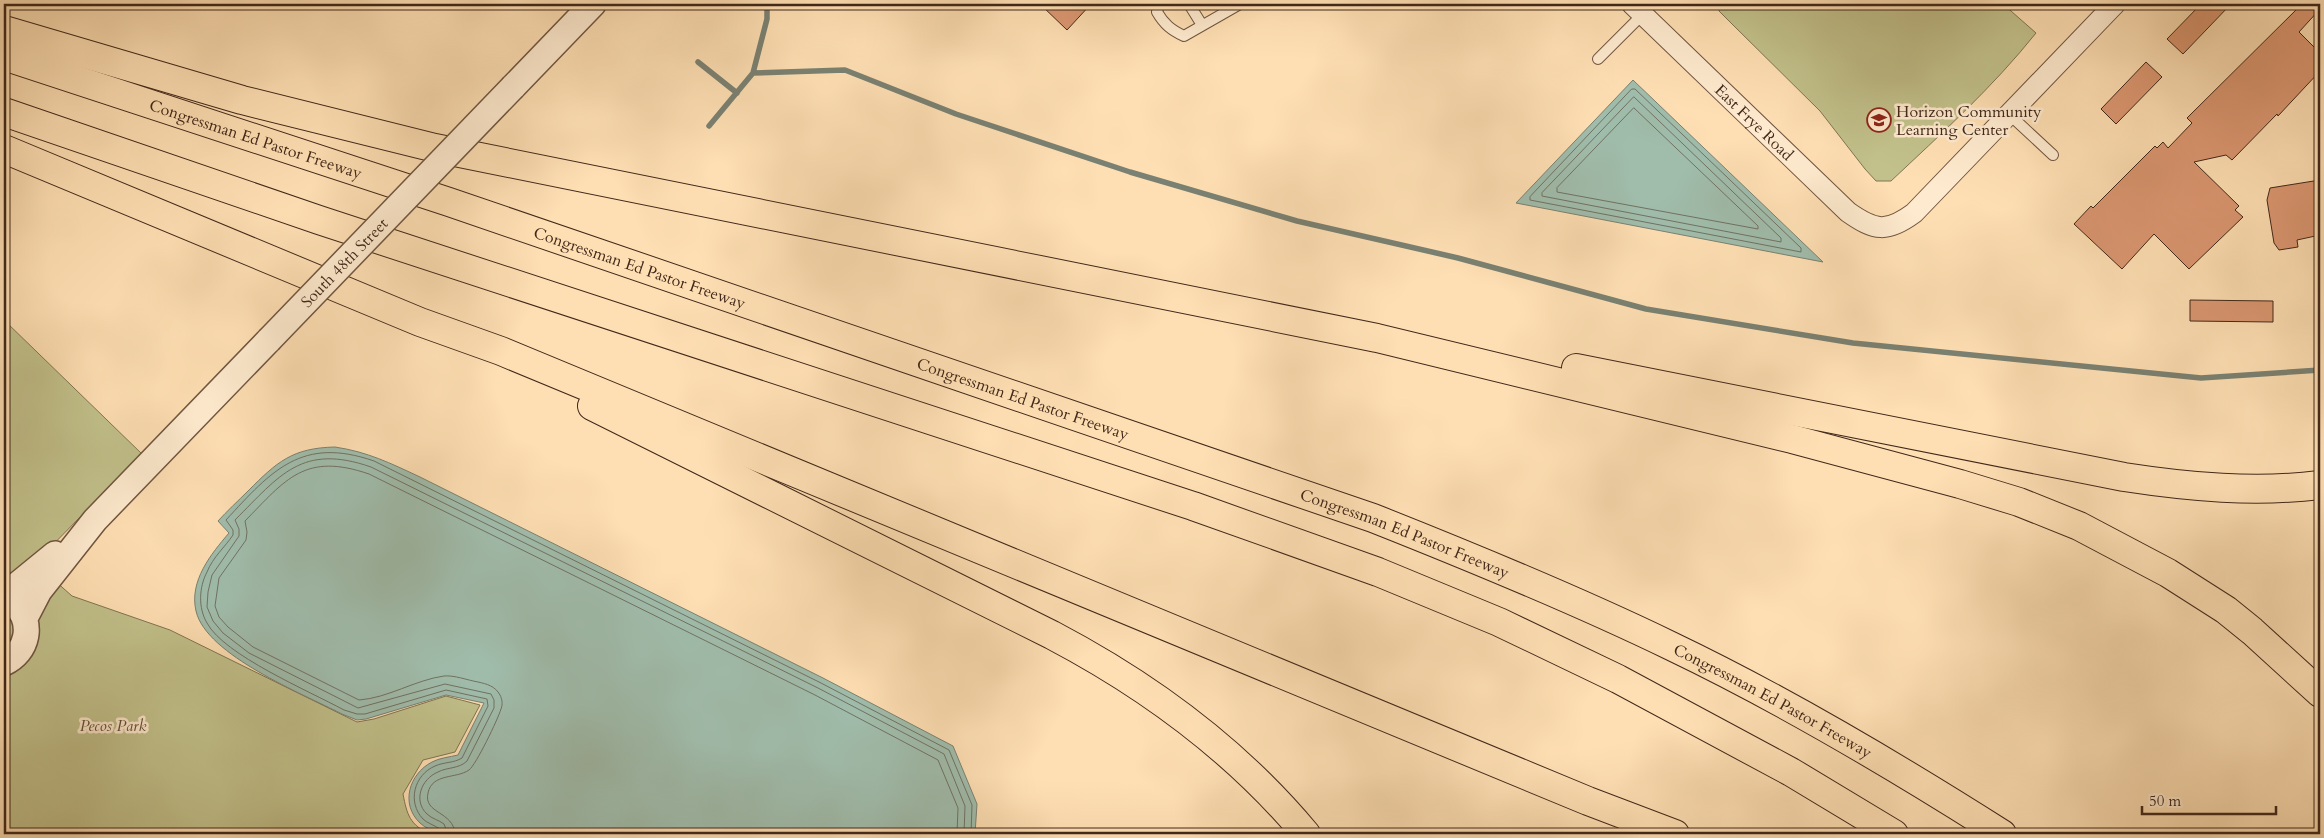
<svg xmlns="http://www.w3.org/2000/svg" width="2324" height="838" font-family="Cardo,serif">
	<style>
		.green { fill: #c2c18b; stroke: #827452 }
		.water { fill: #a0bdac; stroke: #7a8172 }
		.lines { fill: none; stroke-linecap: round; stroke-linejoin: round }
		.shore { stroke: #707263; stroke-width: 1 }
		.stream { stroke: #7a8172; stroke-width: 5.5 }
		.building { fill: #db9771; stroke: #41281a }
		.service-casing { stroke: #705640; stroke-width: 12 }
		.minor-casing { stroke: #705640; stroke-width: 22 }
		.tertiary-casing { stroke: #705640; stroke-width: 28 }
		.motorway-casing { stroke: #41281a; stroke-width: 30 }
		.service { stroke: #feeace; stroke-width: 10 }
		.minor { stroke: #feeace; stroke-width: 20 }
		.tertiary { stroke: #feeace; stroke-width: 25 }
		.motorway { stroke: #fedfb3; stroke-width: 28 }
		.tertiary-bridge-casing { stroke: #705640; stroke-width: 28; stroke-linecap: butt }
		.tertiary-bridge { stroke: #feeace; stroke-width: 25 }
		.labels { text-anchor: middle; stroke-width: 5; stroke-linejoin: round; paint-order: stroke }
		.poi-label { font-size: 16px; fill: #41281a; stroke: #feeace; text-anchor: start }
		.street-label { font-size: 16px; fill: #41281a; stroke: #feeace }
		.park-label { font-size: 16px; font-style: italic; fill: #614e36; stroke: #feeace }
	</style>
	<rect width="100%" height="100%" fill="#fedfb3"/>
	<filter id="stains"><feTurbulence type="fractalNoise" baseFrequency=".004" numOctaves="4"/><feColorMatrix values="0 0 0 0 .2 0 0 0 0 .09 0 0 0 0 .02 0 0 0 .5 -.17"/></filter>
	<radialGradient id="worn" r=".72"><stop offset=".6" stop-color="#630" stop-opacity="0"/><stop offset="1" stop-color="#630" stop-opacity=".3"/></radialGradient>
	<path class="green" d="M1719,4H2003L2036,33C1993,87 1941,134 1891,181H1876L1865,169L1820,111L1732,24L1719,11Z
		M4,320L142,454L35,563L72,596L170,630L357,722L374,719L446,696L480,705L455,752L423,760L403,794C407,815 410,825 430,834H4Z"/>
	<path class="water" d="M1633,80L1823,262L1516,203Z
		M335,447C368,452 390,463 420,477L823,678L953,746L977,804L975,834H440C434,831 425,828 420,823C400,804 409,774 432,762C439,758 450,757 458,755L484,703L446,695L366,719L357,720L342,714C303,694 206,655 196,611C189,581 211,554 229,533L218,521C227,511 238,501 248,491C277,462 292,448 335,447Z"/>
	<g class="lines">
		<path class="shore" d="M1632,89H1635L1801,248V252L1530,200V197Z
			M1634,97L1781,238V242L1542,196V193Z
			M1634,108L1758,226V229L1557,192V188Z
			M441,834L440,829C434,825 427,823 423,819C407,802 414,775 435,766C444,762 454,763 462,758L488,706L487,699L446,690L365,714H357L344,710C309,691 224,655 207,623C198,608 199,587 207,572C213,557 225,547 233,535V530L226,520C272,470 302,436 374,461L821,683L949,750L972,805L971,834
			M448,834L444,824C439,820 432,819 427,814C413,801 421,779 438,772C447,767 459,769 467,761L494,708V700L491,694L445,684L358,708L249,653L223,633L213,621L207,607L208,592L212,575L239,536V529L235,520C280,475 302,443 371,467L818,688L944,754L965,806L964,834
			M455,834C454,811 423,814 428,793C432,773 456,779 469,770C476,765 498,719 501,709C503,704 502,699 500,695C495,686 487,684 478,682C467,680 454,675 444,676C415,680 388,698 359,700L253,647L228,627L219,617L215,606L219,578L246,540L247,532L245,521C286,479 305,452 369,474L815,695L938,760L958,808L957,834"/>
		<path class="stream" d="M698,62L737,93
			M753,73L767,19V4
			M709,126L753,73L845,70L956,114L1130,172L1297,221L1458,258L1646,309L1853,343L2201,378L2320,370"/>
	</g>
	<path class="building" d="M1040,4H1091L1067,30Z
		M2201,4H2231L2183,54L2167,39Z
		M2302,4H2320V9L2299,32L2320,53V71L2278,116L2277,114L2232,160L2226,155L2194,162L2239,206L2235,210L2243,217L2189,269L2154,234L2122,269L2074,224L2091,206L2093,208L2155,146L2157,148L2163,142L2168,148L2192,123L2187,118Z
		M2146,62L2162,77L2116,124L2101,109Z
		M2320,180V235L2297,240L2298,247L2279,250L2274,243L2267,200L2270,188Z
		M2190,300L2273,301V322L2190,321Z"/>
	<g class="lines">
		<g class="service-casing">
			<path id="service" d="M1159,4L1157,12C1164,24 1171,30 1184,36L1240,4
				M1189,4L1202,25
				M1598,59L1643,14
				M2010,115L2053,155"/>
		</g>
		<g class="minor-casing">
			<g id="minor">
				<path id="s1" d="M1632,4L1848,212C1875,231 1887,233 1914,213L2115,4"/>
			</g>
		</g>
		<g class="tertiary-casing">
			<path id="tertiary" d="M513,87L593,4
				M4,592L17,585L55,554
				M25,618L39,591L95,520L269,340
				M4,663C28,652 34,623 15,604"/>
		</g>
		<g class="motorway-casing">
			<g id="motorway">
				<path d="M4,30L242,100L435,148L1377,338L1792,439L1960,484L2019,502L2079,526L2168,573L2226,610L2252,631L2320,693"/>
				<path id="s2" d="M4,56L449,202L1373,518C1474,558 1574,599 1671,646C1786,701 1895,766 2002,834"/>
				<path d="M4,112L319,220L1193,506L1378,572L1499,622L1618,679L1791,772L1894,834"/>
				<path d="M4,149L420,322L501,351L1588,801L1675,834"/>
				<path d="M1576,368L2124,477C2189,487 2255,493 2320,485"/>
				<path d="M592,406L1052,635C1149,686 1236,750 1306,834"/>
			</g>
		</g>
		<use href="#service" class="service"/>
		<use href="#minor" class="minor"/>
		<use href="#tertiary" class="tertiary"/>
		<use href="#motorway" class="motorway"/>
		<g class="tertiary-bridge-casing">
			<g id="tertiary-bridge">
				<path id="s3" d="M269,340L513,87"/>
			</g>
		</g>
		<use href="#tertiary-bridge" class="tertiary-bridge"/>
	</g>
	<defs>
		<g id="school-ring" transform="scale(1.25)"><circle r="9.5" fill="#feeace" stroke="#8f2418" stroke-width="1.5"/><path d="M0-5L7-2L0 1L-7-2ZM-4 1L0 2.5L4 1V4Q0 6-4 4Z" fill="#8f2418"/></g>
	</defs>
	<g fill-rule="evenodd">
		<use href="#school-ring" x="1879" y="120"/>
	</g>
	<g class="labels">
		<g class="poi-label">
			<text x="1896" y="117">Horizon Community<tspan x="1896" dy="18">Learning Center</tspan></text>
		</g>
		<g class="street-label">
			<text dy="6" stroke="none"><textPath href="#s1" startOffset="170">East Frye Road</textPath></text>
			<text dy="6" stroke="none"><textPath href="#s2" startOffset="265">Congressman Ed Pastor Freeway</textPath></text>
			<text dy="6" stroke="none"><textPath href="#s3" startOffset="108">South 48th Street</textPath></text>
			<text dy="6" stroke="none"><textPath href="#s2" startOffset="670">Congressman Ed Pastor Freeway</textPath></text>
			<text dy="6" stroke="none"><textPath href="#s2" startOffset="1075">Congressman Ed Pastor Freeway</textPath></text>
			<text dy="6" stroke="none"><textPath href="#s2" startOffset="1480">Congressman Ed Pastor Freeway</textPath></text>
			<text dy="6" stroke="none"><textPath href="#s2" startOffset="1885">Congressman Ed Pastor Freeway</textPath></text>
		</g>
		<g class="park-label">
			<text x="113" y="731">Pecos Park</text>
		</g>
	</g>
	<rect width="2324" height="838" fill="none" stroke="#fedfb3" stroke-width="20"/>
	<rect x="5" y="5" width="2314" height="828" fill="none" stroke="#41281a" stroke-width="2.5"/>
	<rect x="10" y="10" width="2304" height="818" fill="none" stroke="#41281a"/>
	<path d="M2142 806v8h134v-8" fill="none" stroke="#41281a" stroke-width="2.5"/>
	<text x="2149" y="806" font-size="15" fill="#41281a" stroke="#feeace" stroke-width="4" paint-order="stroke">50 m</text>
	<rect width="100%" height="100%" filter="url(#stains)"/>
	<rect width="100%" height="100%" fill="url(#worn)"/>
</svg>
